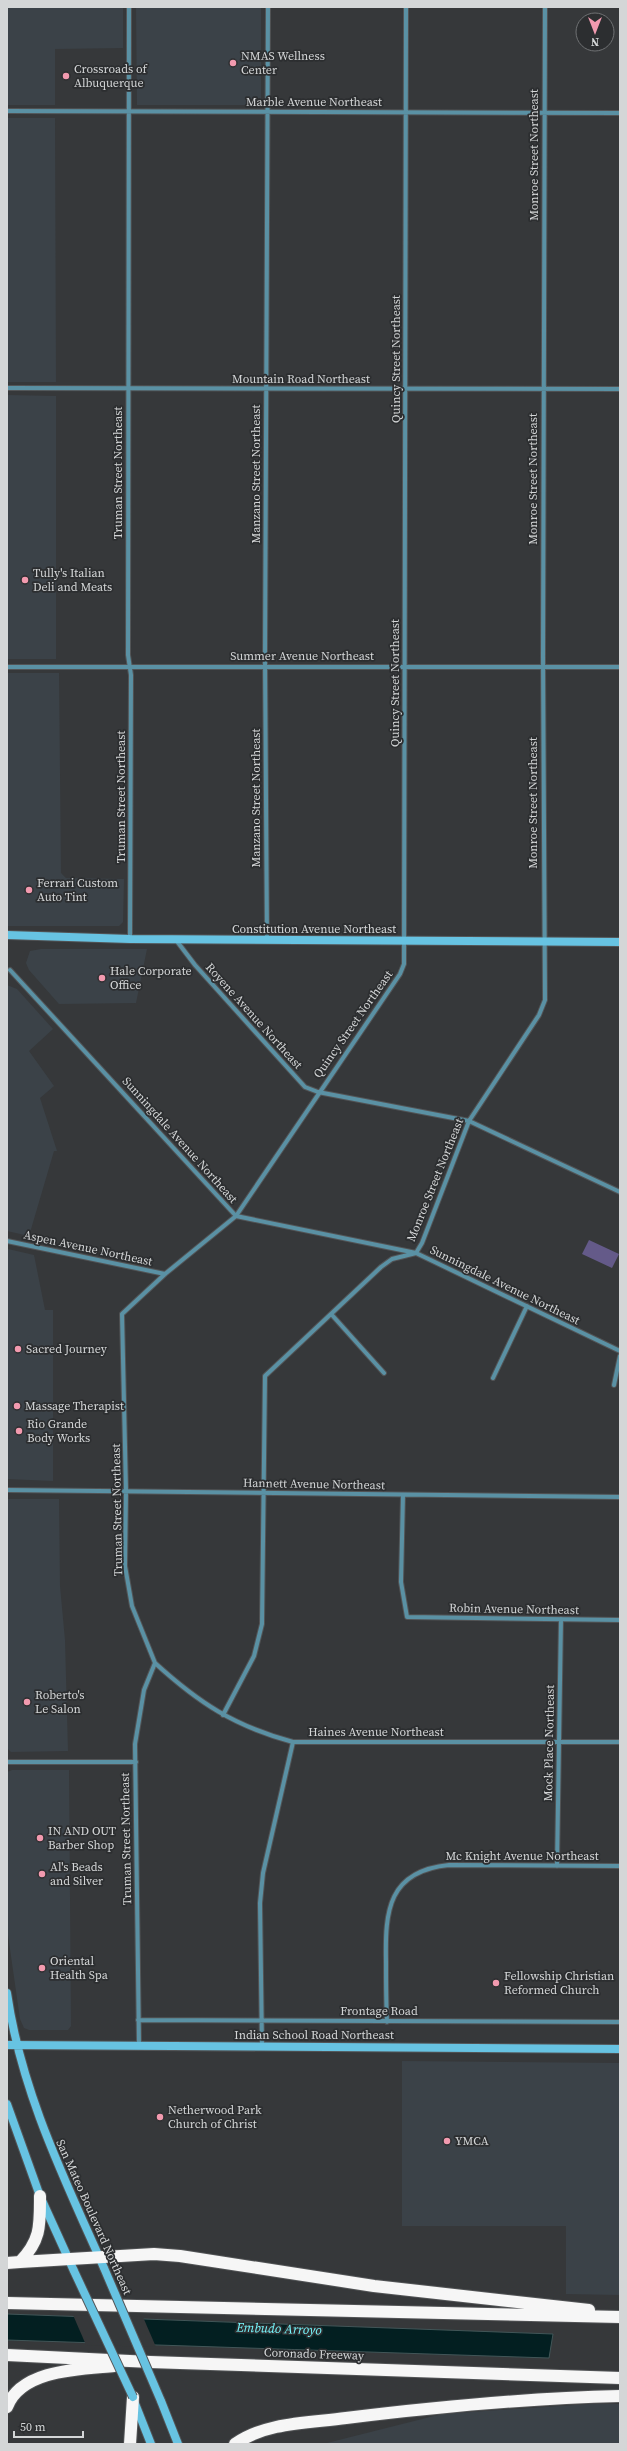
<svg xmlns="http://www.w3.org/2000/svg" width="627" height="2451" font-family="'Source Serif 4',serif">
	<style>
		.built { fill: #3b4248 }
		.green { fill: #645a89 }
		.water { fill: #031f21; stroke: #425658 }
		.pier { fill: #36383a }
		.lines { fill: none; stroke-linecap: round; stroke-linejoin: round }
		.street-casing { stroke: #525456; stroke-width: 6 }
		.secondary-casing { stroke: #525456; stroke-width: 10 }
		.highway-casing { stroke: #525456; stroke-width: 14 }
		.street { stroke: #5a91a4; stroke-width: 4 }
		.secondary { stroke: #67c3e2; stroke-width: 8 }
		.highway { stroke: #f6f6f6; stroke-width: 12 }
		.secondary-bridge-casing { stroke: #525456; stroke-width: 10; stroke-linecap: butt }
		.secondary-bridge { stroke: #67c3e2; stroke-width: 8 }
		.poi-dot { fill: #f29aaf; stroke: #2c2e30; stroke-width: 1.5 }
		.labels { text-anchor: middle; stroke-width: 3.5; stroke-linejoin: round; paint-order: stroke }
		.poi-label { font-size: 12px; fill: #d4d6d7; stroke: #2c2e30; text-anchor: start }
		.street-label { font-size: 12px; fill: #d4d6d7; stroke: #2c2e30 }
		.water-label { font-size: 13px; font-style: italic; fill: #78f9ff; stroke: #2c2e30 }
	</style>
	<rect width="100%" height="100%" fill="#36383a"/>
	<path class="built" d="M7,7H123V48L55,49V105H7Z
		M136,7H261V101L258,105H137Z
		M7,118H55L56,382H7Z
		M7,395L56,396V659H7Z
		M7,673H59L61,873L66,878L124,879L123,922L119,926H7Z
		M41,949H147L136,1003L59,1004L29,970L26,963L30,951Z
		M7,985L17,989L53,1029L29,1051L54,1086L40,1098L57,1151H54L29,1236L7,1231Z
		M8,1249L34,1255L45,1310H53V1481L7,1479Z
		M7,1499H59L60,1586L65,1640L68,1751L11,1752L7,1748Z
		M12,1770H69L71,2026L68,2030H29L24,2028L20,2019L7,1928V1772Z
		M402,2061L620,2063V2295L566,2294V2226H402Z
		M589,2404H620V2444H323L442,2414Z"/>
	<path class="green" d="M589,1240L619,1254L612,1268L582,1254Z"/>
	<path class="water" d="M7,2314L553,2334L549,2358L7,2340Z"/>
	<path class="pier" d="M73,2315L143,2317L156,2347L86,2345Z"/>
	<g class="lines">
		<g class="street-casing">
			<path id="street" d="M129,7L128,655L131,675L130,939
				M7,111L620,113
				M7,388L620,389
				M7,667H620
				M176,940L195,965L305,1087L318,1092L469,1121L620,1192
				M267,940L265,657L268,7
				M10,970L236,1216L416,1253L620,1351
				M7,1241L165,1274
				M332,1315L384,1373
				M493,1378L527,1306
				M614,1385L620,1356
				M7,1490L620,1497
				M403,1495L401,1582L407,1617L620,1620
				M155,1663C199,1703 234,1726 293,1742H620
				M223,1715L254,1656L262,1624L265,1376L381,1267L392,1259L416,1253L422,1243L469,1121L539,1015L545,1000L543,657L545,7
				M7,1762H136
				M557,1866L561,1619
				M138,2020L620,2022
				M387,2022C386,2001 386,1981 386,1961C385,1911 388,1871 449,1865L620,1866
				M139,2046L135,1744L144,1690L155,1663L132,1606L125,1566L126,1491L122,1314L165,1274L236,1216L400,974L404,964L406,7
				M262,2047L260,1903L263,1873L293,1742"/>
		</g>
		<g class="secondary-casing">
			<path id="secondary" d="M7,935L130,939L620,942
				M7,1993C21,2091 64,2178 104,2268
				M7,2045L620,2049
				M7,2104L40,2196L74,2271
				M134,2401L151,2444
				M161,2401L178,2444"/>
		</g>
		<g class="highway-casing">
			<path id="highway" d="M20,2262L154,2254L180,2256L374,2286L589,2310
				M7,2263L20,2262C41,2240 40,2226 40,2196
				M7,2303L620,2317
				M7,2355L150,2362L620,2378
				M7,2407C21,2369 82,2369 114,2366
				M130,2444L133,2397
				M235,2444C266,2422 310,2423 346,2418C436,2407 529,2398 620,2396"/>
		</g>
		<use href="#street" class="street"/>
		<use href="#secondary" class="secondary"/>
		<use href="#highway" class="highway"/>
		<g class="secondary-bridge-casing">
			<path id="secondary-bridge" d="M104,2268L161,2401
				M74,2271L133,2397"/>
		</g>
		<use href="#secondary-bridge" class="secondary-bridge"/>
	</g>
	<g class="poi-dot">
		<circle cx="233" cy="63" r="4"/>
		<circle cx="66" cy="76" r="4"/>
		<circle cx="25" cy="580" r="4"/>
		<circle cx="29" cy="890" r="4"/>
		<circle cx="102" cy="978" r="4"/>
		<circle cx="18" cy="1349" r="4"/>
		<circle cx="17" cy="1406" r="4"/>
		<circle cx="19" cy="1431" r="4"/>
		<circle cx="27" cy="1702" r="4"/>
		<circle cx="40" cy="1838" r="4"/>
		<circle cx="42" cy="1874" r="4"/>
		<circle cx="42" cy="1968" r="4"/>
		<circle cx="496" cy="1983" r="4"/>
		<circle cx="160" cy="2117" r="4"/>
		<circle cx="447" cy="2141" r="4"/>
	</g>
	<g class="labels">
		<g class="poi-label">
			<text x="241" y="60">NMAS Wellness<tspan x="241" dy="14">Center</tspan></text>
			<text x="74" y="73">Crossroads of<tspan x="74" dy="14">Albuquerque</tspan></text>
			<text x="33" y="577">Tully's Italian<tspan x="33" dy="14">Deli and Meats</tspan></text>
			<text x="37" y="887">Ferrari Custom<tspan x="37" dy="14">Auto Tint</tspan></text>
			<text x="110" y="975">Hale Corporate<tspan x="110" dy="14">Office</tspan></text>
			<text x="26" y="1353">Sacred Journey</text>
			<text x="25" y="1410">Massage Therapist</text>
			<text x="27" y="1428">Rio Grande<tspan x="27" dy="14">Body Works</tspan></text>
			<text x="35" y="1699">Roberto's<tspan x="35" dy="14">Le Salon</tspan></text>
			<text x="48" y="1835">IN AND OUT<tspan x="48" dy="14">Barber Shop</tspan></text>
			<text x="50" y="1871">Al's Beads<tspan x="50" dy="14">and Silver</tspan></text>
			<text x="50" y="1965">Oriental<tspan x="50" dy="14">Health Spa</tspan></text>
			<text x="504" y="1980">Fellowship Christian<tspan x="504" dy="14">Reformed Church</tspan></text>
			<text x="168" y="2114">Netherwood Park<tspan x="168" dy="14">Church of Christ</tspan></text>
			<text x="455" y="2145">YMCA</text>
		</g>
		<g class="street-label">
			<text x="314" y="106">Marble Avenue Northeast</text>
			<text transform="translate(534 155) rotate(-90)" y="4">Monroe Street Northeast</text>
			<text transform="translate(396 359) rotate(-90)" y="4">Quincy Street Northeast</text>
			<text x="301" y="383">Mountain Road Northeast</text>
			<text transform="translate(118 473) rotate(-90)" y="4">Truman Street Northeast</text>
			<text transform="translate(256 474) rotate(-90)" y="4">Manzano Street Northeast</text>
			<text transform="translate(533 479) rotate(-90)" y="4">Monroe Street Northeast</text>
			<text x="302" y="660">Summer Avenue Northeast</text>
			<text transform="translate(395 683) rotate(-90)" y="4">Quincy Street Northeast</text>
			<text transform="translate(121 797) rotate(-90)" y="4">Truman Street Northeast</text>
			<text transform="translate(256 798) rotate(-90)" y="4">Manzano Street Northeast</text>
			<text transform="translate(533 803) rotate(-90)" y="4">Monroe Street Northeast</text>
			<text x="314" y="933">Constitution Avenue Northeast</text>
			<text transform="translate(254 1016) rotate(48)" y="4">Royene Avenue Northeast</text>
			<text transform="translate(353 1024) rotate(-55)" y="4">Quincy Street Northeast</text>
			<text transform="translate(180 1140) rotate(48)" y="4">Sunningdale Avenue Northeast</text>
			<text transform="translate(435 1180) rotate(-68)" y="4">Monroe Street Northeast</text>
			<text transform="translate(88 1248) rotate(12)" y="4">Aspen Avenue Northeast</text>
			<text transform="translate(505 1285) rotate(26)" y="4">Sunningdale Avenue Northeast</text>
			<text transform="translate(314 1484) rotate(1)" y="4">Hannett Avenue Northeast</text>
			<text transform="translate(117 1510) rotate(-91)" y="4">Truman Street Northeast</text>
			<text transform="translate(514 1609) rotate(1)" y="4">Robin Avenue Northeast</text>
			<text x="376" y="1736">Haines Avenue Northeast</text>
			<text transform="translate(549 1743) rotate(-89)" y="4">Mock Place Northeast</text>
			<text transform="translate(126 1839) rotate(-91)" y="4">Truman Street Northeast</text>
			<text x="522" y="1860">Mc Knight Avenue Northeast</text>
			<text x="379" y="2015">Frontage Road</text>
			<text x="314" y="2039">Indian School Road Northeast</text>
			<text transform="translate(94 2217) rotate(66)" y="4">San Mateo Boulevard Northeast</text>
			<text transform="translate(314 2354) rotate(2)" y="4">Coronado Freeway</text>
		</g>
		<g class="water-label">
			<text transform="translate(279 2328) rotate(2)" y="5">Embudo Arroyo</text>
		</g>
	</g>
	<rect width="627" height="2451" fill="none" stroke="#d4d6d7" stroke-width="16"/>
	<g transform="translate(595 32) rotate(180)"><circle r="19" fill="#2c2e30" stroke="#6f7173"/>
	<path d="M0-3L7 15L0 10L-7 15Z" fill="#f29aaf"/>
	<text y="-6" font-size="11" font-weight="bold" text-anchor="middle" fill="#d4d6d7">N</text>
	</g>
	<path d="M14 2431v6h69v-6" fill="none" stroke="#d4d6d7" stroke-width="2"/>
	<text x="20" y="2431" font-size="12" fill="#d4d6d7" stroke="#2c2e30" stroke-width="3" paint-order="stroke">50 m</text>
</svg>
